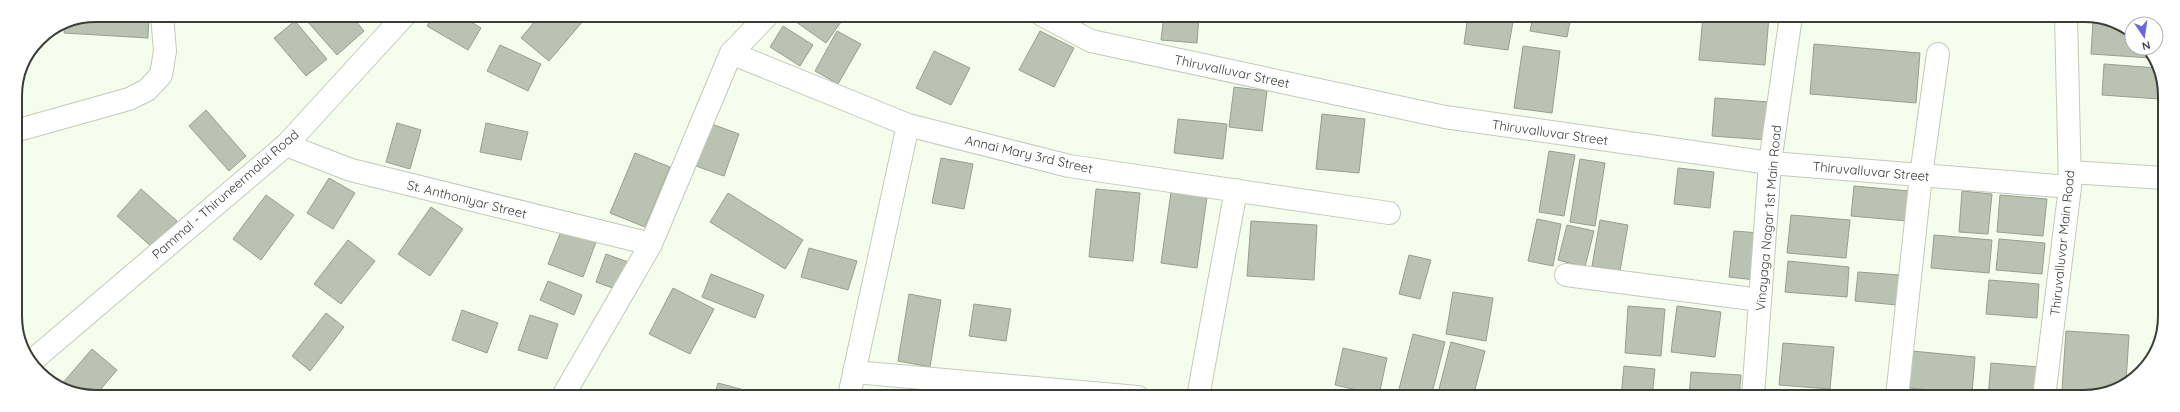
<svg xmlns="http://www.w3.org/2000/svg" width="2180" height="412" viewBox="0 0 2180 412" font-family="Quicksand,sans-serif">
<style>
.building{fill:#bcc2b2;stroke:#999f8f}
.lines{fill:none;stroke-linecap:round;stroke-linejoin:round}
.minor-casing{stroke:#c4caba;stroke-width:24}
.tertiary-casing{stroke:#c4caba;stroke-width:24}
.minor{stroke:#fff;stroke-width:22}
.tertiary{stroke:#fff;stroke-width:22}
.labels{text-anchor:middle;stroke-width:3;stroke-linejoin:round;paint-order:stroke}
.street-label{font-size:13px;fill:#3b3e37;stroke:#fff}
.rim{fill:none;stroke:#3b3e37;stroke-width:2}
</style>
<rect width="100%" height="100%" fill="#f6fdec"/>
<path class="building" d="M96,15H149L148,38L64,33L65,21Z
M313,15H351L364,31L337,55L307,21Z
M434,15H460L481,28L468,50L427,26Z
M540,15H579L584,20L549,61L521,38Z
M684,15H696L689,21Z
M790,15H846L826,43L789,17Z
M1164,15H1199L1197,43L1161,40Z
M1468,15L1514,16L1508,50L1464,44Z
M1533,16H1571L1567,37L1530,31Z
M1703,16H1769L1765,65L1699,60Z
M2093,20L2106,21L2132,33V48H2145L2151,58L2091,54Z
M295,21L327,59L306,76L274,38Z
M783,26L813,45L800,66L770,47Z
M837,31L861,44L838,84L815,71Z
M1040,31L1074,48L1054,87L1019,70Z
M1814,44L1920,53L1916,103L1810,94Z
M500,45L541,64L528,91L487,71Z
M1523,46L1560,51L1552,113L1514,108Z
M934,51L970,68L951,105L916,88Z
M2104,64L2157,68L2161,75L2159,99L2102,95Z
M1234,87L1267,91L1262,131L1229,127Z
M1715,98L1769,102L1766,140L1712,136Z
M206,110L246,156L229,171L189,126Z
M1322,114L1365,119L1359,173L1316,169Z
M1178,119L1227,124L1223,159L1174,153Z
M397,123L421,130L410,169L386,162Z
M486,123L528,132L521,160L480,152Z
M709,123L739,134L724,176L693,165Z
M1549,151L1575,155L1564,216L1539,212Z
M635,153L670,167L645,227L610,213Z
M941,158L973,164L964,209L932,203Z
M1580,159L1605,163L1595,226L1570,222Z
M1678,168L1714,172L1710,208L1674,204Z
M329,178L355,193L333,229L307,213Z
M1854,186L1910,191L1907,221L1851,216Z
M141,189L177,221L153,248L117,216Z
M1096,189L1140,193L1133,261L1089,257Z
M1962,191L1992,194L1988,234L1959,232Z
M1171,192L1207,197L1197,268L1161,263Z
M728,193L803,240L785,269L710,222Z
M266,195L294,215L261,260L233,239Z
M2000,195L2047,199L2043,236L1997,232Z
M431,207L463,229L430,276L398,254Z
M1791,215L1850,220L1846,258L1787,253Z
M1537,219L1561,224L1553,266L1528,261Z
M1600,220L1628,225L1620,271L1592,266Z
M1251,221L1317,225L1314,280L1247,276Z
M1567,225L1594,231L1585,267L1558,260Z
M562,229L596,242L583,277L548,264Z
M1734,231L1760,233L1755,280L1729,277Z
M1934,235L1992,240L1989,273L1931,268Z
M1999,239L2045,243L2042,274L1996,270Z
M348,240L375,261L341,304L314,284Z
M809,248L857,261L848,290L801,277Z
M606,254L628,262L618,290L596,282Z
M1409,255L1431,260L1420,299L1399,294Z
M1788,261L1849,267L1847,297L1785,292Z
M1858,272L1900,275L1897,305L1855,301Z
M711,274L764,295L755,318L702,297Z
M1989,280L2039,284L2037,318L1986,314Z
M548,281L582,295L574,315L540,300Z
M673,288L714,309L690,354L649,334Z
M1453,292L1493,298L1486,341L1446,334Z
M909,294L941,300L930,367L898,361Z
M974,304L1011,309L1006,341L969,336Z
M1628,306L1665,309L1661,356L1625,353Z
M1677,306L1721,312L1715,357L1671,352Z
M462,310L498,323L487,353L452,340Z
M16,312L22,335L18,336L17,332Z
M326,313L344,327L310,371L292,356Z
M530,315L558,324L547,359L518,350Z
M2066,331L2129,335L2126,382L2100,392L2062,390Z
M1413,334L1445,342L1431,397H1397Z
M1451,342L1485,351L1473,397H1437Z
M1783,343L1834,347L1830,389L1779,385Z
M1343,348L1387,358L1379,395L1335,385Z
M92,349L117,370L95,396H85L61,385Z
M1912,351L1975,357L1972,394L1909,388Z
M1991,363L2039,367L2037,397H1988Z
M1624,366L1655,369L1652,397H1621Z
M1691,372L1741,375L1739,397H1689Z
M718,383L744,390L742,396H714Z
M749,393L762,396H748Z"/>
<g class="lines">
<defs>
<path id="minor" d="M1042,15L1091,41L1445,117L1770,163L2070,187
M731,53L908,125L1069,166L1389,213
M15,131L129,99L147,90L161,75L165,51L162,15
M286,145L351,170L651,244
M2070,172L2164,178
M1566,275L1760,300
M854,372L1138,397
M563,396L651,244L731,53L768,15
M849,396L908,125
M1198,397L1236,190
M1753,397L1770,163L1791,16
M1897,397L1921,175L1938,54
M2044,397L2070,187L2066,16"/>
<path id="tertiary" d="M33,360L286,145L405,15"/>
</defs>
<use href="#minor" class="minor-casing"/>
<use href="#tertiary" class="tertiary-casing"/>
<use href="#minor" class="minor"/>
<use href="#tertiary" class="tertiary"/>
</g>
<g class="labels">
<g class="street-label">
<text transform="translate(1232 71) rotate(12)" y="5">Thiruvalluvar Street</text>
<text transform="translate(1550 132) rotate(8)" y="5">Thiruvalluvar Street</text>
<text transform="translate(1029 154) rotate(13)" y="5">Annai Mary 3rd Street</text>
<text transform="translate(1871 171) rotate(5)" y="5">Thiruvalluvar Street</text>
<text transform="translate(225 194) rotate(-41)" y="5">Pammal - Thiruneermalai Road</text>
<text transform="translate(467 199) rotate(14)" y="5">St. Anthoniyar Street</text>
<text transform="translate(1768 218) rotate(-85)" y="5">Vinayaga Nagar 1st Main Road</text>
<text transform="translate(2062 243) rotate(-84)" y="5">Thiruvalluvar Main Road</text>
</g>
</g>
<path d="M0 0H2180V412H0ZM96 22H2084A74 74 0 0 1 2158 96V316A74 74 0 0 1 2084 390H96A74 74 0 0 1 22 316V96A74 74 0 0 1 96 22Z" fill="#fff" fill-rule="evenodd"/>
<path class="rim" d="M96 22H2084A74 74 0 0 1 2158 96V316A74 74 0 0 1 2084 390H96A74 74 0 0 1 22 316V96A74 74 0 0 1 96 22Z"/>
<g transform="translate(2144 36) rotate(167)"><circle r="19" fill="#ffffff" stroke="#b1b2af"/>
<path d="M0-3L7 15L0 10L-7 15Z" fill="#6f65e0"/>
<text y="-6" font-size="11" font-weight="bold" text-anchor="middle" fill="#3b3e37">N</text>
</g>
</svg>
